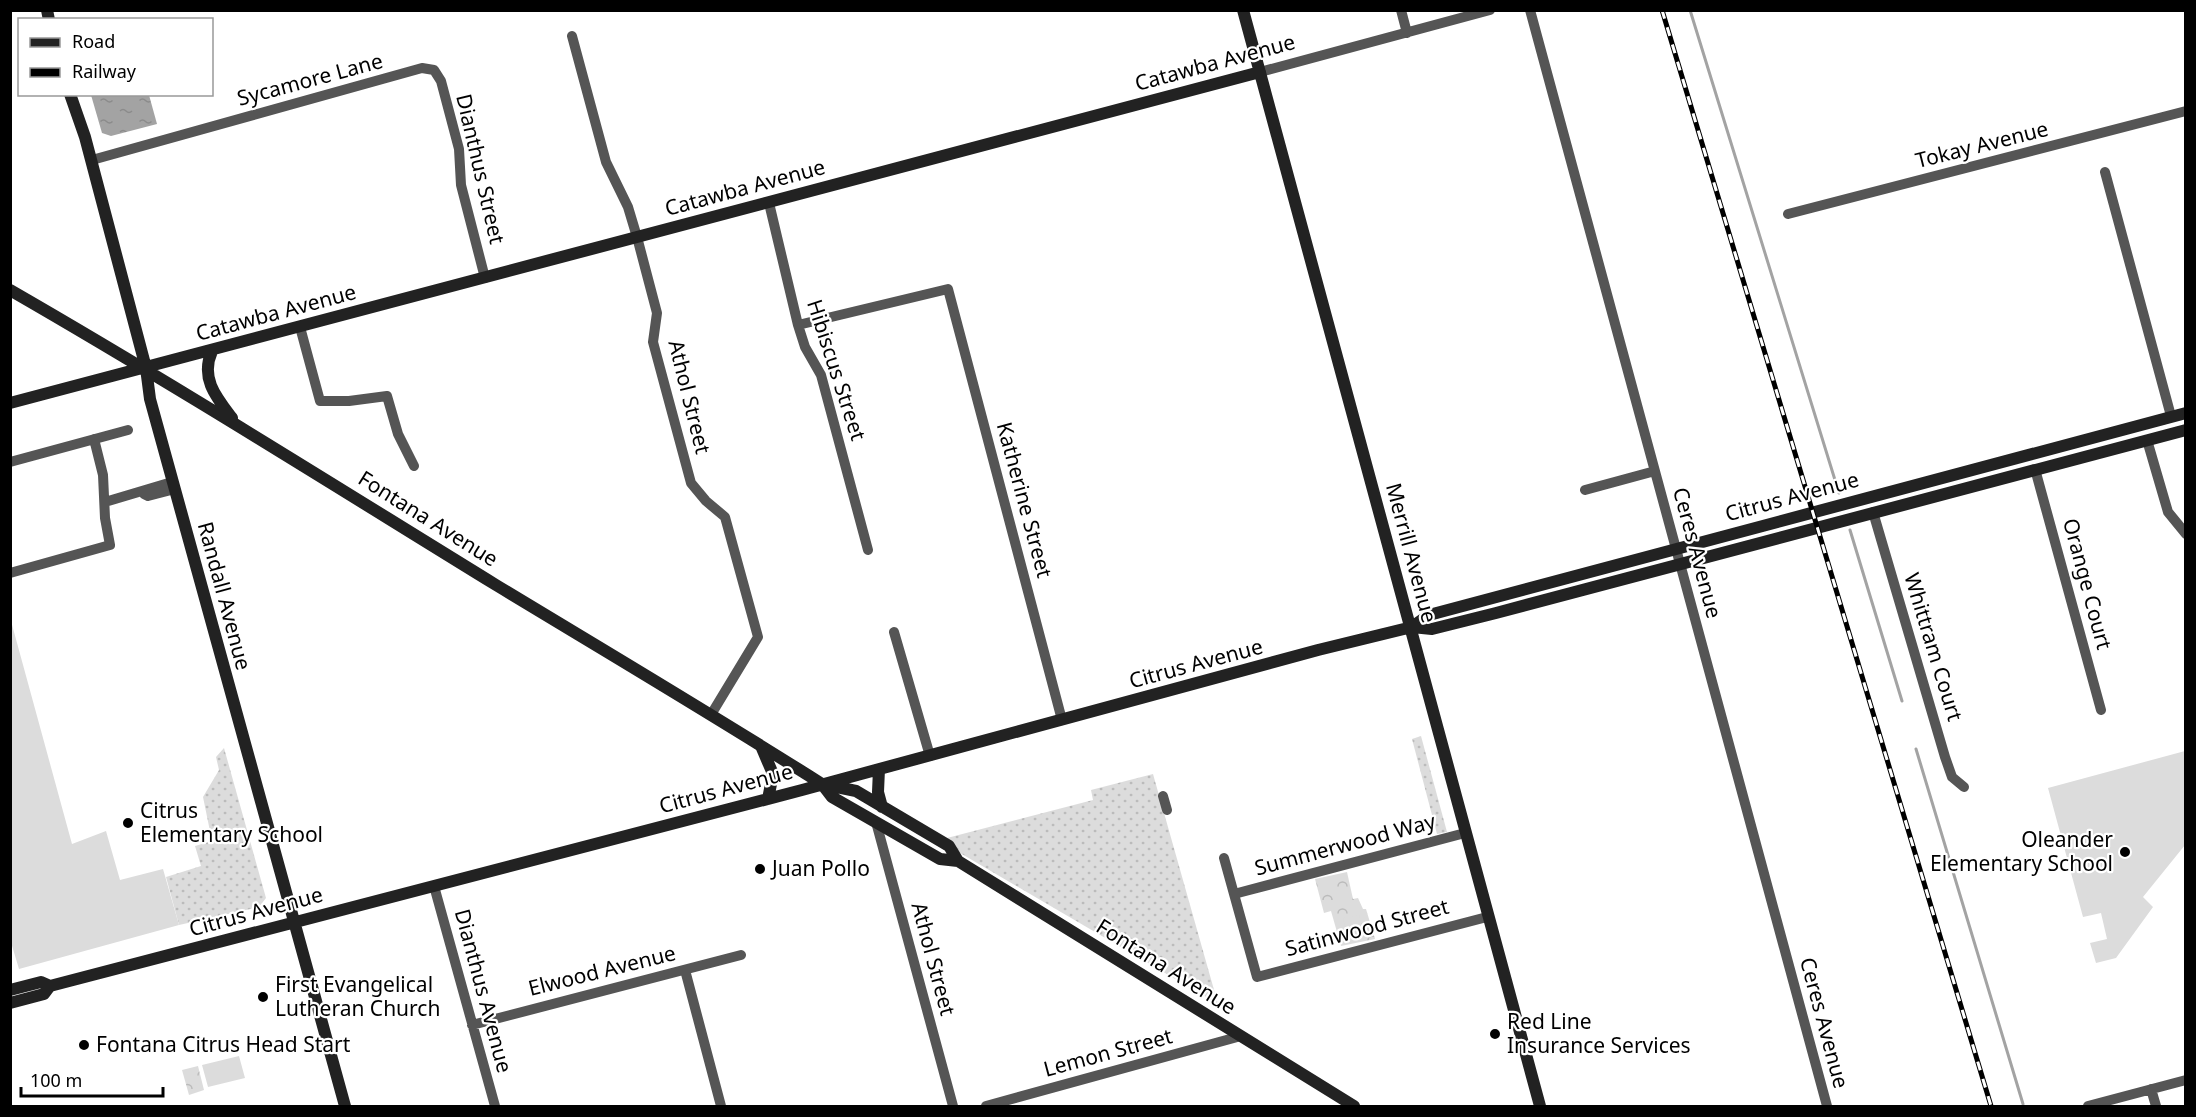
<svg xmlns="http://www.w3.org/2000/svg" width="2196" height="1117" viewBox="0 0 2196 1117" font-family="'Noto Sans',sans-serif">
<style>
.grass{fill:url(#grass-dots)}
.park{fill:url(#park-crowns)}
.pitch{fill:#dcdcdc}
.water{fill:url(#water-ripples)}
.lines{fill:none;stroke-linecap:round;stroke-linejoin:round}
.stream{stroke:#a3a3a3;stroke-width:3}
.street{stroke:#555;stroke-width:10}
.secondary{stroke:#222;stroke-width:12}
.rail-casing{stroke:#000;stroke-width:5}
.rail{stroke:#fff;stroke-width:3;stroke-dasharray:9;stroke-linecap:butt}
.poi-dot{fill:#000;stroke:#fff;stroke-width:2}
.labels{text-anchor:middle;stroke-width:4.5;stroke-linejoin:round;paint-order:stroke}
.street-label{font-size:21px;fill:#000;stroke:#fff}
.poi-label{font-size:21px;fill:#000;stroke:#fff;text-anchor:start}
</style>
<defs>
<pattern id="grass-dots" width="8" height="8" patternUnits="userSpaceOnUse" patternTransform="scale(1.5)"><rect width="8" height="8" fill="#dcdcdc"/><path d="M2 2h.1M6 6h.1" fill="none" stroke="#bbb" stroke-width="1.8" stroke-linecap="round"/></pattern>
<pattern id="park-crowns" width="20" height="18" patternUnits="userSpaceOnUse" patternTransform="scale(1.5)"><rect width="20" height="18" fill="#dcdcdc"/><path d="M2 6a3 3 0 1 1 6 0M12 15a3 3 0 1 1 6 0" fill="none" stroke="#bbb"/></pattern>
<pattern id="water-ripples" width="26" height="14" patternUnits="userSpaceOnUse" patternTransform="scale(1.5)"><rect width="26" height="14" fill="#a3a3a3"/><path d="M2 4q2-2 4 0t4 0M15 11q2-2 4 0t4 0" fill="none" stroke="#8b8b8b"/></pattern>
</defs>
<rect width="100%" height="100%" fill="#fff"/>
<path class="grass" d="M1421,736L1447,832L1437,834L1412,739Z
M224,748L266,898L259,907L179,925L166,877L201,866L195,846L212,841L203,797L219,770L216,757Z
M1153,774L1218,1004L955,850L947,838L1093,800L1091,790Z"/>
<path class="park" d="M1347,872L1353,899L1358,898L1363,909H1366L1375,939L1341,946L1331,911L1324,913L1315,879Z
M198,1066L204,1090L189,1095L182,1070Z"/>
<path class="pitch" d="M11,621L72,844L106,831L120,880L163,869L179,925L19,969L10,939Z
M2185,751V845L2143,897L2153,907L2116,958L2096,963L2090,943L2107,939L2101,913L2083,917L2048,788Z
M1359,915L1364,933L1347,936L1343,918Z
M239,1056L245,1078L208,1087L202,1065Z"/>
<path class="water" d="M91,95H149L157,124L111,136L102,133Z"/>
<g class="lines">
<path class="stream" d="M1690,10L1839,493
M1850,530L1902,701
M1916,749L2023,1104"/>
<path class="street" d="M1401,10L1407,33
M1530,10L1827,1106
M572,36L606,162L628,207L637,237L657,313L653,342L691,483L706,501L725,517L758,637L712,713
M1260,72L1490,10
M92,160L422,68L434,70L441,81L459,149L461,185L485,278
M2105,172L2171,416
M769,203L798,325L805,347L821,375L868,550
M1788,214L2186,111
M798,325L948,289L1062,720
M300,327L320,401H349L387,396L398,434L414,466
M2147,440L2168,512L2186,534
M10,462L128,430
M2035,469L2101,710
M1585,490L1655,471
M144,494L148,496L175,489
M105,502L172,482
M1873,512L1945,757L1952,777L1964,787
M10,573L110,545L105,518L103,475L94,439
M894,632L930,756
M1163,796L1167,810
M876,822L953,1106
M1224,858L1257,977L1487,917
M434,886L495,1106
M1234,894L1465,833
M685,970L721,1106
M472,1025L741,955
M2151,1089L2156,1106
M986,1106L1241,1036
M2088,1106L2186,1080"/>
<path class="secondary" d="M47,10L49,20
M1243,10L1540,1106
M70,94L85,137L146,368L150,399L345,1106
M10,290C175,385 335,486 496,585C605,651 715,716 822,784L832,797L940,859L958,861L1354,1106
M212,351C200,378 216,397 232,418
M10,403L1260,72
M1412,627L1429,615L2186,413
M761,746L773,774L768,799
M879,769L878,792L882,807
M827,785L856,791L949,846L958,861
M10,990L41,982L50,986L802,790L1318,650L1412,627L1432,629L1496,613L2186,430
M10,1003L44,994L50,986"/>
<defs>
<path id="rail" d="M1662,10L1991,1106"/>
</defs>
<use href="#rail" class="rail-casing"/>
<use href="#rail" class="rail"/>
</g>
<g class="poi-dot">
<circle cx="128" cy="823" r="6"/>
<circle cx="2125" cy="852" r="6"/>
<circle cx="760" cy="869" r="6"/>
<circle cx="263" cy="997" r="6"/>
<circle cx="1495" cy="1034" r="6"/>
<circle cx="84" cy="1045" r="6"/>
</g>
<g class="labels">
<g class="street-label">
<text transform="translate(1215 63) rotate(-15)" y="7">Catawba Avenue</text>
<text transform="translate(310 80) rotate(-15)" y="7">Sycamore Lane</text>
<text transform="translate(1982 145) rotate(-14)" y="7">Tokay Avenue</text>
<text transform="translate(480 169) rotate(77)" y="7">Dianthus Street</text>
<text transform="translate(745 188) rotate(-15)" y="7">Catawba Avenue</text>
<text transform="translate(276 313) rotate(-15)" y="7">Catawba Avenue</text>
<text transform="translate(836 370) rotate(72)" y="7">Hibiscus Street</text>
<text transform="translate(689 397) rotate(76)" y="7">Athol Street</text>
<text transform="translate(1792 497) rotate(-15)" y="7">Citrus Avenue</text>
<text transform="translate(1024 500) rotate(75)" y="7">Katherine Street</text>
<text transform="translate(428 519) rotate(32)" y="7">Fontana Avenue</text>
<text transform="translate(1411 553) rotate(75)" y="7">Merrill Avenue</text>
<text transform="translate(1697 553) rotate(75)" y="7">Ceres Avenue</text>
<text transform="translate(2087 584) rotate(75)" y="7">Orange Court</text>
<text transform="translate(224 596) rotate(75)" y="7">Randall Avenue</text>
<text transform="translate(1933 647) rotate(73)" y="7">Whittram Court</text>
<text transform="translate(1196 664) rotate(-15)" y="7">Citrus Avenue</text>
<text transform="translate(726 789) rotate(-15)" y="7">Citrus Avenue</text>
<text transform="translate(1345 845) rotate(-15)" y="7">Summerwood Way</text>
<text transform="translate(256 912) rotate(-15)" y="7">Citrus Avenue</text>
<text transform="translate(1367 928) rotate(-15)" y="7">Satinwood Street</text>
<text transform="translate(933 959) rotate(75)" y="7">Athol Street</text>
<text transform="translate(1166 967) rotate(32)" y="7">Fontana Avenue</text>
<text transform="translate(602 971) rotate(-14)" y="7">Elwood Avenue</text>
<text transform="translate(483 991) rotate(75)" y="7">Dianthus Avenue</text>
<text transform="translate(1824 1023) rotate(75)" y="7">Ceres Avenue</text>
<text transform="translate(1108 1053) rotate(-15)" y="7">Lemon Street</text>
</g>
<g class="poi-label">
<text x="140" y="818">Citrus<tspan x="140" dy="24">Elementary School</tspan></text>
<text x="2113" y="847" text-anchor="end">Oleander<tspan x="2113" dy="24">Elementary School</tspan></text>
<text x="772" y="876">Juan Pollo</text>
<text x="275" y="992">First Evangelical<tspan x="275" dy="24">Lutheran Church</tspan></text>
<text x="1507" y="1029">Red Line<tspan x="1507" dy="24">Insurance Services</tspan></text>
<text x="96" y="1052">Fontana Citrus Head Start</text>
</g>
</g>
<rect width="2196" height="1117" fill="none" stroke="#000000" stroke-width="24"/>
<rect x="18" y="18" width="195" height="78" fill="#ffffff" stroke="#999999" stroke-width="1.5"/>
<rect x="30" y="38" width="30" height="9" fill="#222222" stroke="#999999" stroke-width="1.5"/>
<text x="72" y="48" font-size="18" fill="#000000">Road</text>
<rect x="30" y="68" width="30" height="9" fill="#000000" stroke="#999999" stroke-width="1.5"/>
<text x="72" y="78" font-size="18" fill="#000000">Railway</text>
<path d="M21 1087v9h142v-9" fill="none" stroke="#000000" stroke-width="3"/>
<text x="30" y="1087" font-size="18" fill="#000000" stroke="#ffffff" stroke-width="4.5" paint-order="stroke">100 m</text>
</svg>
